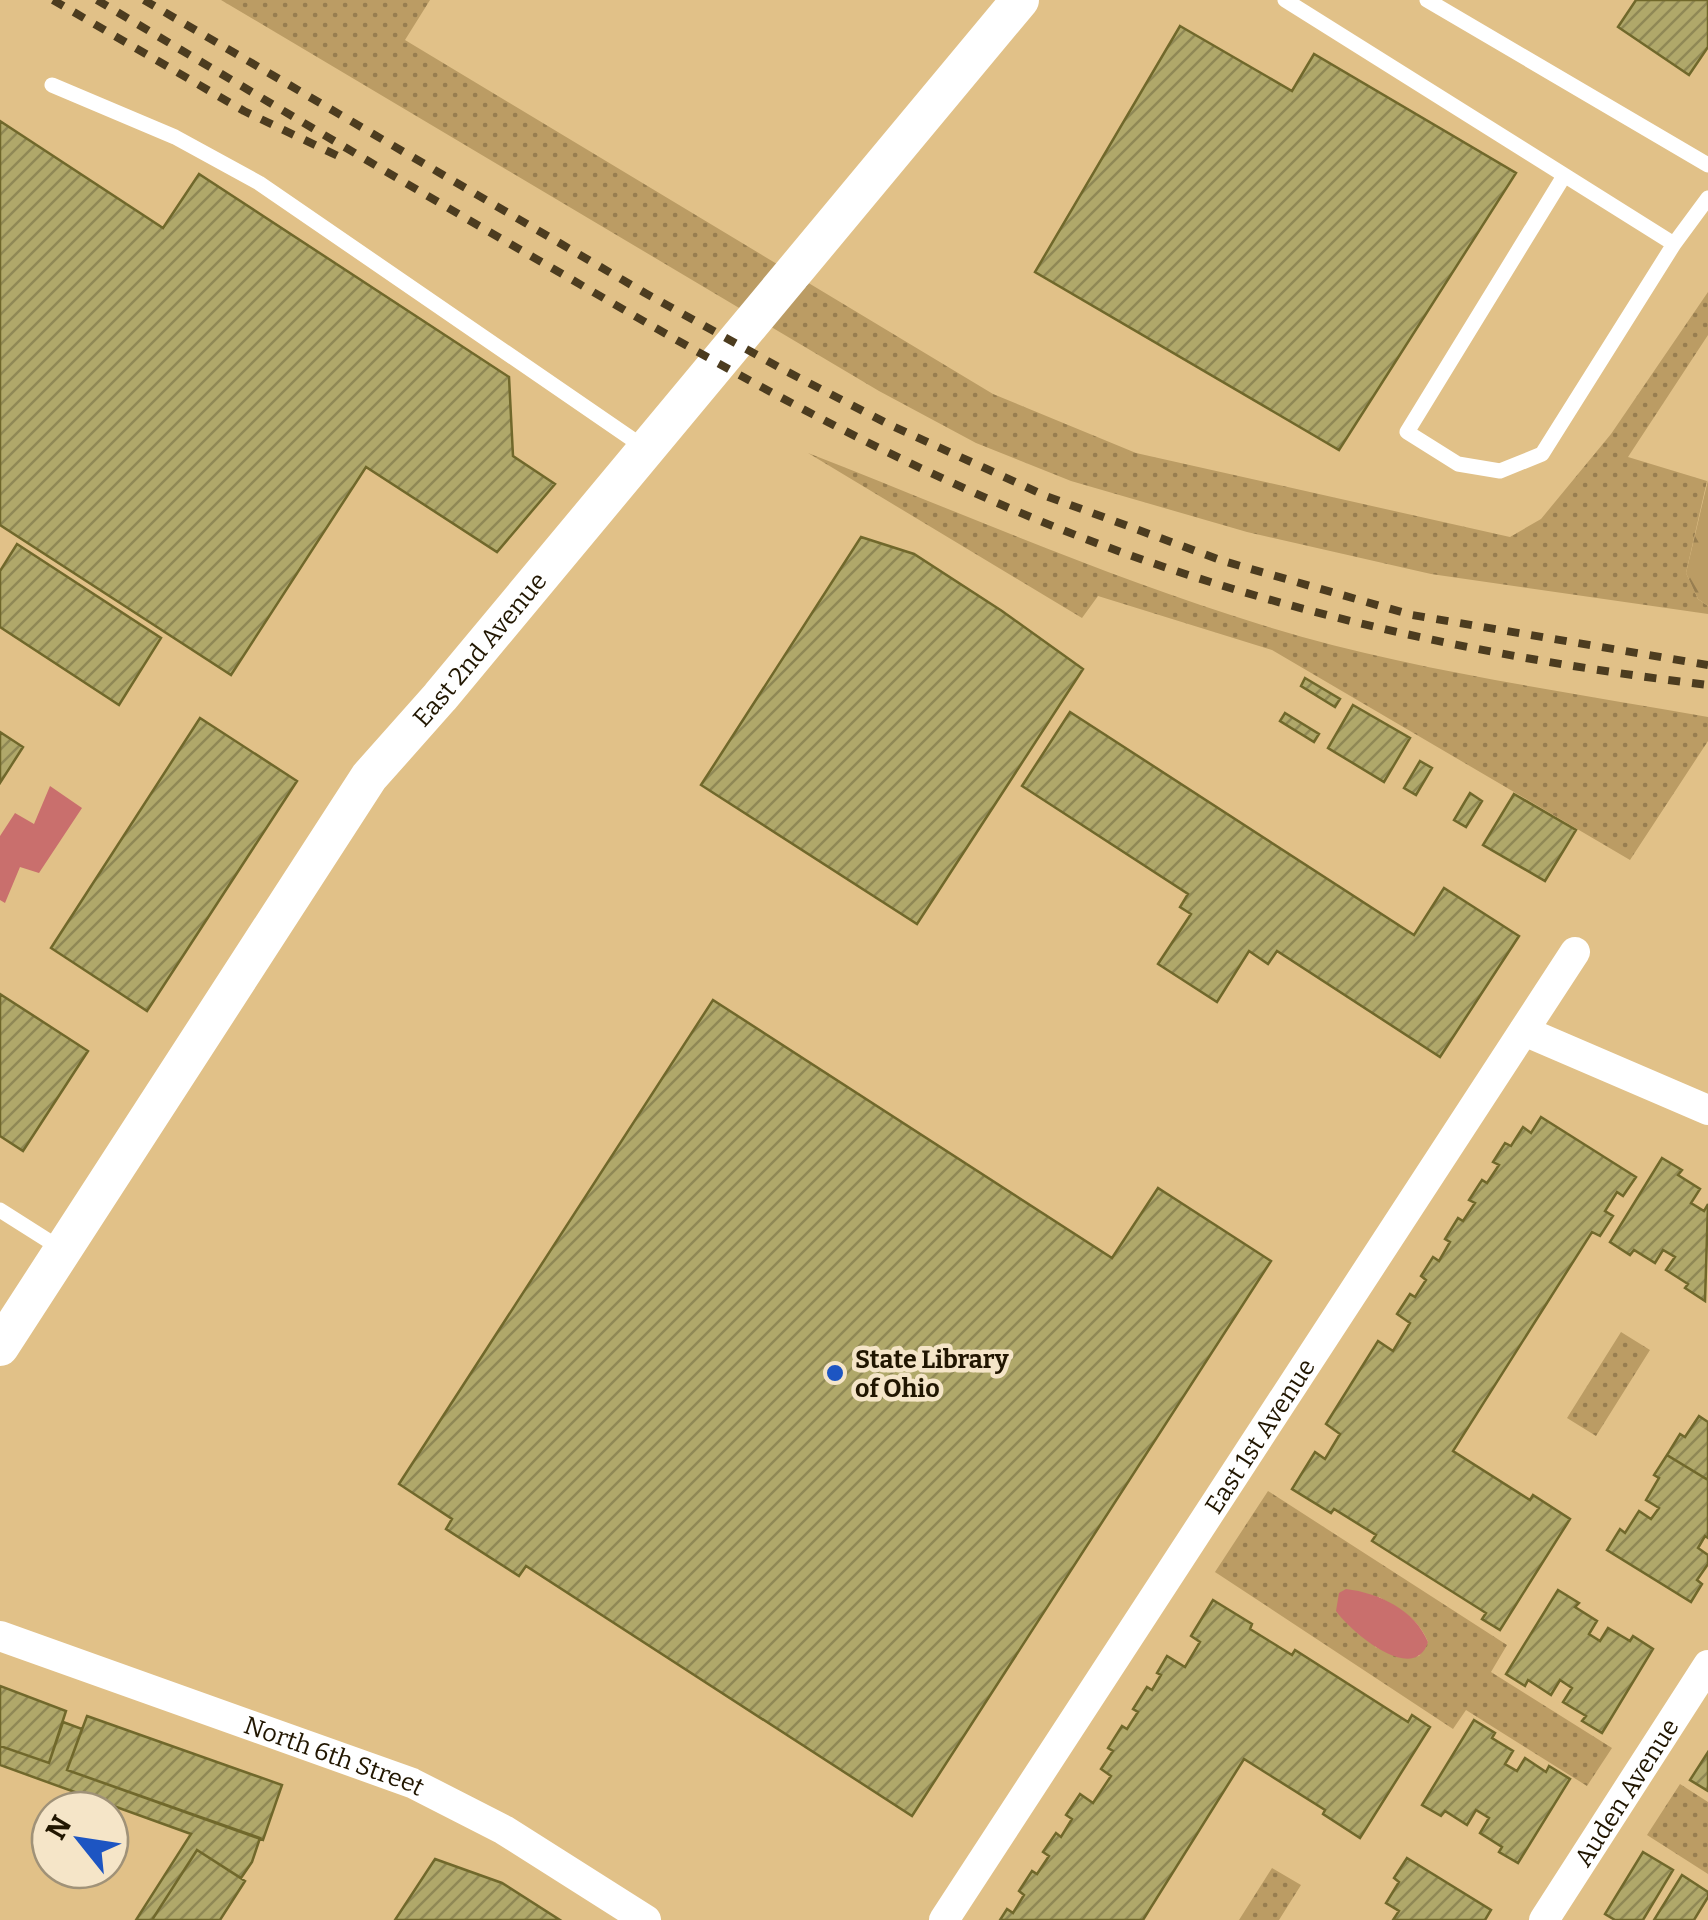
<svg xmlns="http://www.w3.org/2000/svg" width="1708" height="1920" viewBox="0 0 1708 1920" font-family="Bitter,serif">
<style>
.grass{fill:url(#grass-dots);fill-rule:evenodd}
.forest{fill:url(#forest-firs)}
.water{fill:#c96f6d}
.building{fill:url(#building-hatch);stroke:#70682b;stroke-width:2.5}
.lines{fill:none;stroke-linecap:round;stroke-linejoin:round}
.service{stroke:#fff;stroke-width:15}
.minor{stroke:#fff;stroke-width:30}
.tertiary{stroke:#fff;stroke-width:38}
.rail{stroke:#4c3c1f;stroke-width:8;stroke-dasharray:12 12;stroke-linecap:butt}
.poi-dot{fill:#1d55c2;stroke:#f5e5c8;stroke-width:4}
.labels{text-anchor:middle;stroke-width:9;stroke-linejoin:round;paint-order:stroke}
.street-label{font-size:25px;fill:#211601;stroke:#f5e5c8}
.poi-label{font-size:25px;font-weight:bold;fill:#211601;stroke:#f5e5c8;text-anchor:start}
</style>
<defs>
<pattern id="grass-dots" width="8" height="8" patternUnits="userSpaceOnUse" patternTransform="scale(2.5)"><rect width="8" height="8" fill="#bb9c64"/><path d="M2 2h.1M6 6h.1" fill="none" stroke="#987e50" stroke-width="1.8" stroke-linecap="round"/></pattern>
<pattern id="forest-firs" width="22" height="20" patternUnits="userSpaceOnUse" patternTransform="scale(2.5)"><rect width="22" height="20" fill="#bb9c64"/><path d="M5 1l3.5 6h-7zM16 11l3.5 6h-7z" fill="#987e50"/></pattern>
<pattern id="building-hatch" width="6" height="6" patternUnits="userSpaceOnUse" patternTransform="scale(2.5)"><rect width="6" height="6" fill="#b0a86a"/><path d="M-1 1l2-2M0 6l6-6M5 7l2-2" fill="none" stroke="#8f8855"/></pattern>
</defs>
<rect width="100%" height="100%" fill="#e1c188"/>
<path class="grass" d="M221,0H430L405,40L993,394L1136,453L1510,537L1541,519L1611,434L1708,292V335L1628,457L1707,481L1686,573L1698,599L1708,606V614L1431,574L1247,532L1071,481L976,443L879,391Z
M808,453C959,512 1107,577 1262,625C1407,670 1559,690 1708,717V741L1630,860L1272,650L1098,596L1082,618Z
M1621,1332L1650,1350L1596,1436L1567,1418Z
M1268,1491L1507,1645L1491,1672L1612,1748L1587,1786L1466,1710L1453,1729L1215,1572ZM1379,1597C1400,1609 1419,1619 1428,1642L1419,1656L1406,1658L1375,1647Z
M1680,1784L1708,1802V1874L1647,1835Z
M1272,1868L1301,1885L1279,1920H1239Z"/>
<path class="forest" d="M1708,480V606L1698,599L1686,573Z"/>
<path class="water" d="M50,786L82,808L39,873L20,867L5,903L0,900V836L15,813L34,824Z
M1346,1589C1379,1593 1415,1610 1428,1642C1414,1686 1350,1631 1336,1611L1339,1593Z"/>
<path class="building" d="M1636,0H1708V47L1689,75L1618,27Z
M1180,26L1292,91L1314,54L1516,173L1339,450L1035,272Z
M0,121L163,228L199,174L509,377L513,456L555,484L497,552L366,467L231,675L0,525Z
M861,537L914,554L1002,611L1083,669L917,924L701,785Z
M17,544L161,638L119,705L0,627V571Z
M1305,678L1340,699L1335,707L1301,686Z
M1353,705L1410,738L1384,782L1328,748Z
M1070,712L1414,935L1444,888L1519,936L1440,1057L1277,951L1268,964L1249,951L1217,1002L1158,964L1191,914L1180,907L1188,894L1022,786Z
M1285,713L1319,734L1314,742L1280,721Z
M200,718L297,781L147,1011L51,948Z
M0,732L23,747L0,783Z
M1420,761L1432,768L1416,795L1404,788Z
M1470,793L1482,801L1466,827L1454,820Z
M1514,794L1576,830L1545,881L1483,845Z
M0,994L88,1051L23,1151L0,1136Z
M713,1000L1112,1258L1158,1188L1271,1261L912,1816L526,1566L519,1576L446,1529L452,1519L399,1484Z
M1541,1117L1636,1177L1623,1196L1617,1192L1605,1211L1613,1216L1600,1236L1592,1232L1453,1451L1530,1500L1533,1495L1570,1519L1500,1630L1482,1619L1486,1613L1372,1541L1376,1535L1334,1509L1331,1513L1292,1489L1315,1452L1325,1459L1340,1434L1326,1424L1378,1341L1393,1351L1410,1323L1397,1314L1410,1294L1415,1297L1426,1280L1421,1276L1433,1257L1439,1261L1450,1242L1445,1239L1458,1218L1463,1221L1475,1203L1469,1200L1482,1180L1487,1183L1499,1165L1493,1162L1505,1143L1511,1146L1523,1127L1531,1133Z
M1662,1158L1682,1170L1678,1175L1700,1189L1691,1203L1704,1211L1708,1204L1705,1301L1685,1288L1688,1284L1666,1270L1675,1257L1663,1250L1655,1263L1634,1250L1630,1255L1610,1242Z
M1699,1416L1708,1422V1480L1667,1455L1680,1434L1685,1437Z
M1667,1455L1708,1480V1538L1705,1536L1698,1548L1708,1555V1564L1697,1580L1702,1584L1691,1602L1607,1550L1620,1529L1625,1533L1639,1511L1651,1519L1659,1508L1646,1500L1659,1478L1654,1475Z
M1558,1590L1579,1603L1575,1607L1597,1621L1589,1634L1600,1641L1608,1628L1630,1641L1633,1636L1653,1649L1602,1733L1582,1721L1586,1716L1563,1702L1572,1688L1560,1680L1551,1695L1528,1680L1525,1686L1506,1674Z
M1213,1600L1252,1624L1250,1629L1292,1655L1295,1650L1408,1722L1412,1715L1430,1727L1360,1838L1323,1814L1325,1810L1244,1759L1143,1920H1000L1007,1909L1013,1913L1024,1895L1019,1891L1032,1871L1037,1874L1049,1856L1043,1852L1056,1833L1061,1837L1072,1819L1066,1815L1080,1794L1093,1803L1111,1776L1101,1769L1113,1751L1108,1748L1122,1726L1127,1729L1138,1712L1133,1709L1147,1687L1152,1690L1161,1675L1157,1673L1167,1656L1185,1667L1200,1642L1191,1636Z
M0,1686L66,1711L49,1763L0,1746Z
M87,1716L282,1785L263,1840L67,1770Z
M1474,1720L1495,1733L1492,1738L1513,1751L1505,1764L1517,1771L1525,1758L1546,1772L1549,1766L1570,1779L1518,1863L1499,1852L1502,1847L1480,1833L1489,1818L1476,1810L1467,1825L1445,1811L1441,1816L1422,1805Z
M63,1722L82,1729L67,1770L260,1838L252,1862L241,1878L197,1850L152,1920H136L191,1834L0,1765V1746L49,1763Z
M1708,1752V1791L1690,1780Z
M197,1850L245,1881L220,1920H152Z
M1643,1852L1673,1870L1643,1920H1615L1605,1914Z
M1407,1858L1491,1910L1485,1920H1393L1399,1911L1386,1903L1399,1882L1394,1878Z
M435,1859L502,1883L560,1920H395Z
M1682,1875L1708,1892V1897L1694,1920H1654Z"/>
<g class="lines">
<path class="service" d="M1285,0L1674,244
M1427,0L1708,165
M52,85L175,137L259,183L645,448
M1564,176L1407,432L1458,464L1500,471L1542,454L1674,244L1708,198
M0,1210L63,1250"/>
<g class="minor">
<path d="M1524,1031L1708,1110"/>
<path id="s1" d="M0,1636L412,1783L504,1830L646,1920"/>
<path id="s2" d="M944,1920L1575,952"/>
<path id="s3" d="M1544,1920L1708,1665"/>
</g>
<path class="tertiary" id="s4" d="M0,1347L369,777L440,697L1020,0"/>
<path class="rail" d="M53,0L244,111L338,156
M97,0C252,92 407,185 564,275C730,372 899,467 1078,536C1281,614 1493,659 1708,685
M144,0L645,293L784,370L890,425L1046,496L1223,561L1412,615L1708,665"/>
</g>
<circle class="poi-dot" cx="835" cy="1373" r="10"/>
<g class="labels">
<g class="street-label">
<text dy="9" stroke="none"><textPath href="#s4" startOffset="848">East 2nd Avenue</textPath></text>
<text dy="9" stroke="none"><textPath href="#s2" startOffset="578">East 1st Avenue</textPath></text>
<text dy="9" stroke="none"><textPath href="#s1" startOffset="355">North 6th Street</textPath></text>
<text dy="9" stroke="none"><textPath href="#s3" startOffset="152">Auden Avenue</textPath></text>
</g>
<g class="poi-label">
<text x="855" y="1368">State Library<tspan x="855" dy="29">of Ohio</tspan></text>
</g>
</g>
<g transform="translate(80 1840) rotate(300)"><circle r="48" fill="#f5e5c8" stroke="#a09278" stroke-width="2.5"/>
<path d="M0-8L18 38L0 25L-18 38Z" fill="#1d55c2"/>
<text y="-15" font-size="28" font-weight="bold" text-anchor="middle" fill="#211601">N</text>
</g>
</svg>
